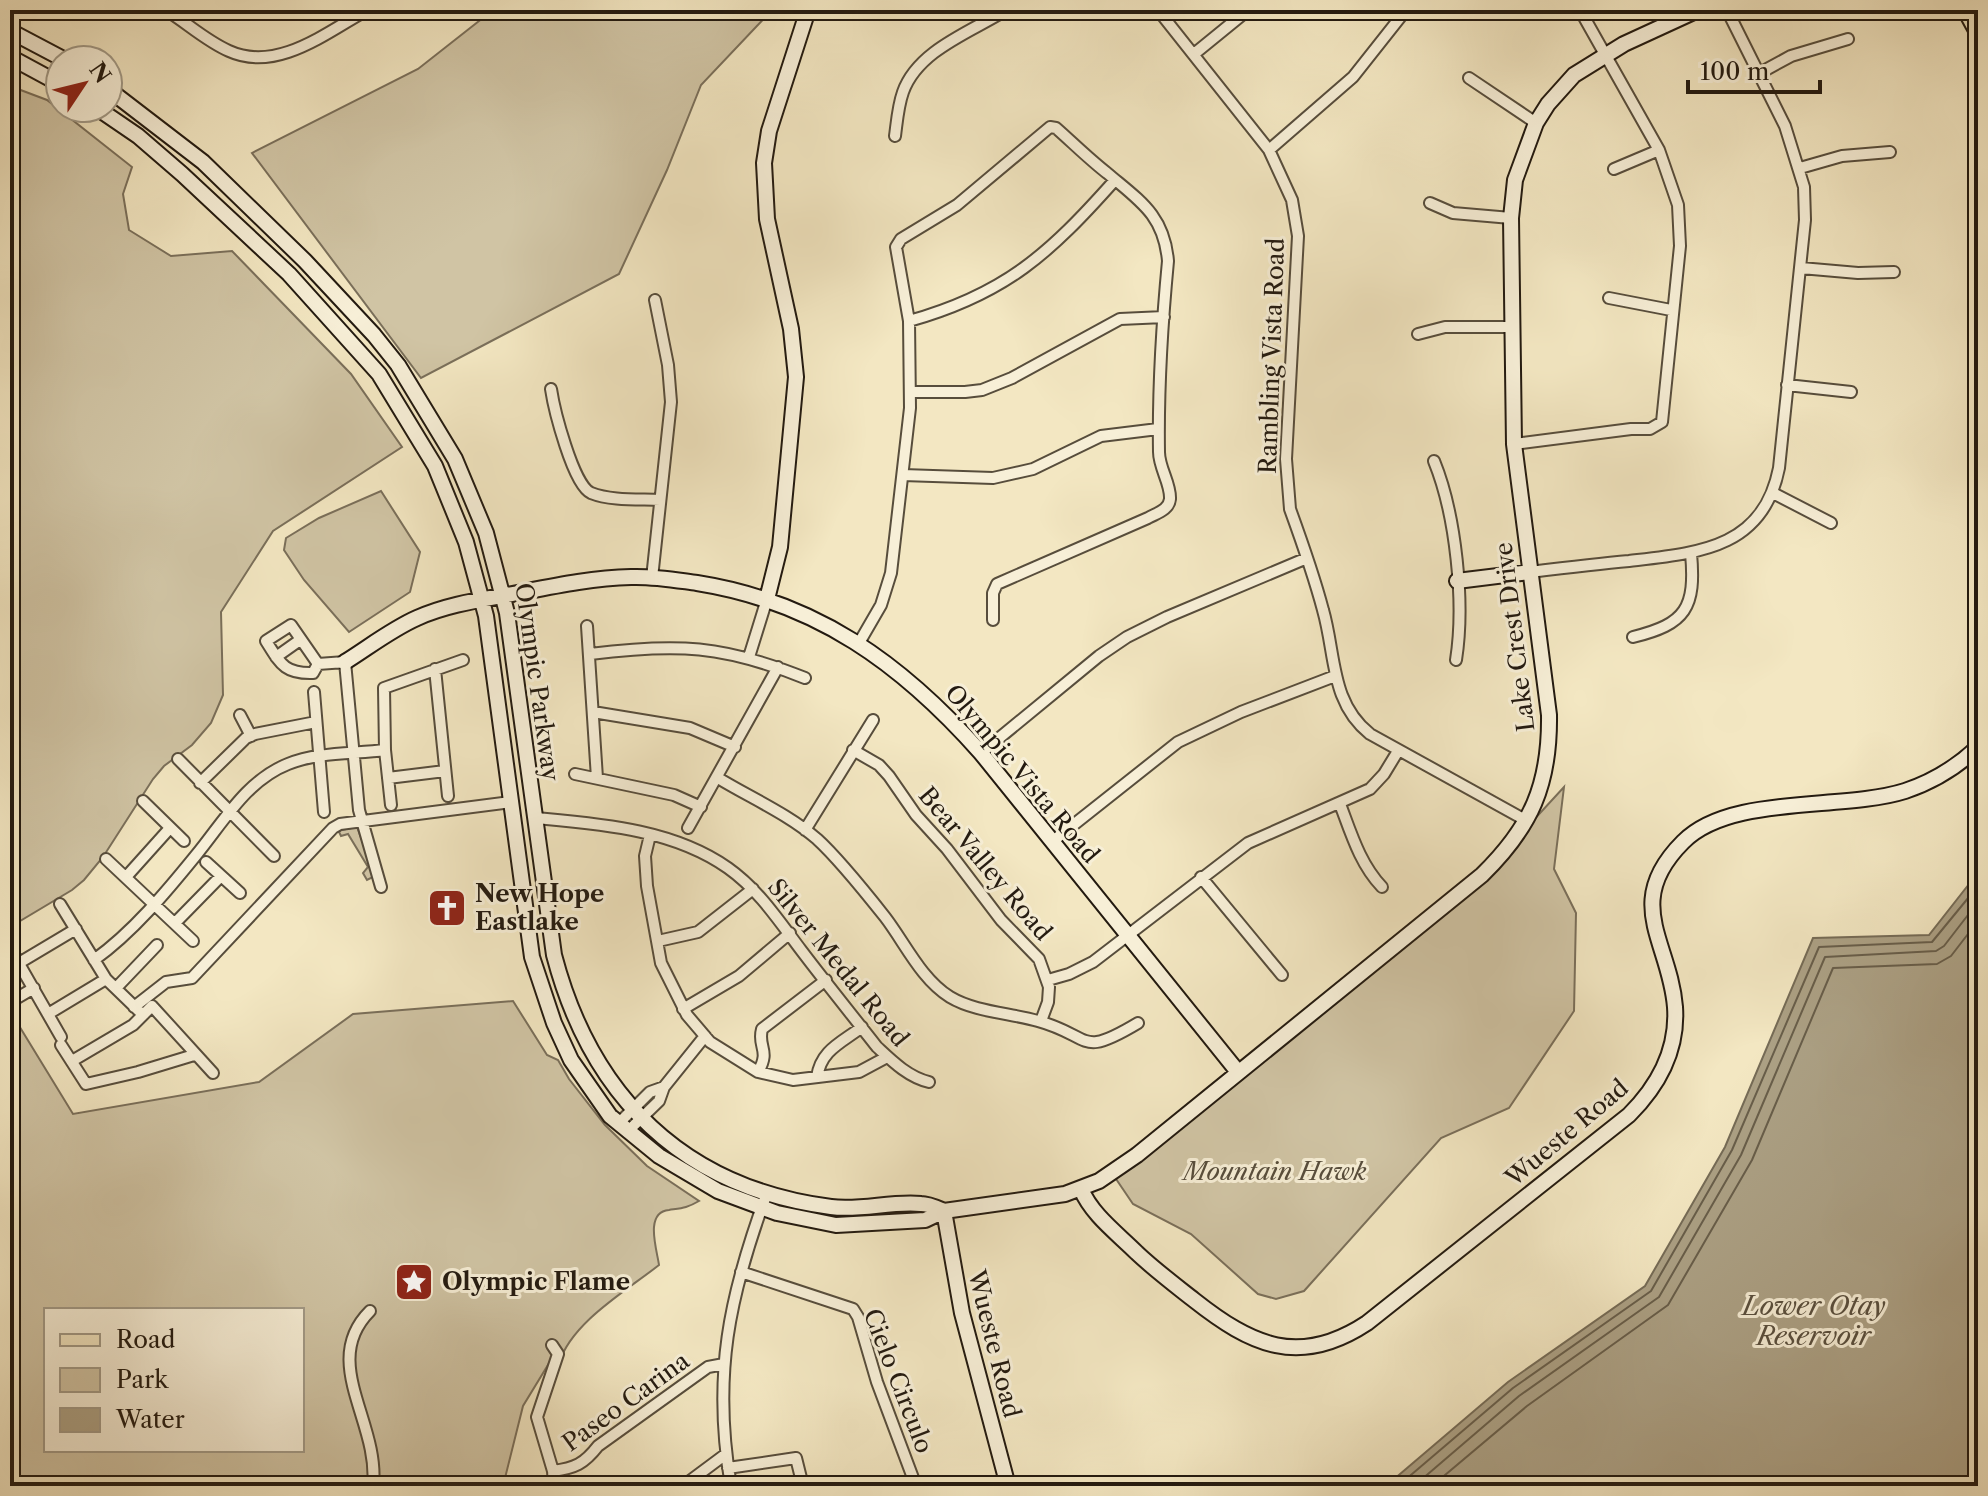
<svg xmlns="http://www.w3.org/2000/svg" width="1988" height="1496" viewBox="0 0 1988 1496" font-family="'Libre Caslon Text',serif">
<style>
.green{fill:#d0c4a4;stroke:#7a6f5a;stroke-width:2;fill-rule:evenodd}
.water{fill:#aca185;stroke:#756b56;stroke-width:2}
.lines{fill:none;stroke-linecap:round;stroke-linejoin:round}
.shore{stroke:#685e4a;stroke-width:2}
.street-casing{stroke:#574d3c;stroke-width:14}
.secondary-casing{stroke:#231a10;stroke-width:18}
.primary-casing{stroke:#231a10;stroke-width:20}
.street{stroke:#f7efd7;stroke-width:10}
.secondary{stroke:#f7efd7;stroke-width:14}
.primary{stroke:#f3e7c2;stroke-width:16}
.labels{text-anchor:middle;stroke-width:6;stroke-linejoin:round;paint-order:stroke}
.street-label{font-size:24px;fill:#231a10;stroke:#f7efd7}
.poi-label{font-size:24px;font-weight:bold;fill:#231a10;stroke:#f7efd7;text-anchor:start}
.park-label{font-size:24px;font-style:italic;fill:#574d3c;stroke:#f7efd7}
.water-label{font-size:26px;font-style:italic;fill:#5a503f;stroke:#f7efd7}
</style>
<rect width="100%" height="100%" fill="#f3e7c2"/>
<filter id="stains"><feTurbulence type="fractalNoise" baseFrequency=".0025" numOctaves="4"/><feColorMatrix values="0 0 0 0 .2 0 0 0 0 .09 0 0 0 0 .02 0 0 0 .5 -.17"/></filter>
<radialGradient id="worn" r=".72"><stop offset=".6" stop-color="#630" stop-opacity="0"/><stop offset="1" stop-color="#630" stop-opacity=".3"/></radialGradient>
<path class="green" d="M493,10H772L701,85L667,170L619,274L421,378L252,153L418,69Z
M10,86L47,100L132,167L123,194L129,230L171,256L232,251L351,374L402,447L273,531L221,612L223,695L211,723L192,745L164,766L153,779L103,857L84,880L72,890L10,927Z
M381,491L420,552L410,592L349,632L304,580L284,550L286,538L319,518Z
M1564,787L1554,869L1576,913L1574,1011L1509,1108L1441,1138L1304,1291L1276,1299L1258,1294L1191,1234L1133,1204L1112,1173L1497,860Z
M357,827L375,876L367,880L363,873L368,867L348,834L341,836L339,832L341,830Z
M513,1001L547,1055L558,1060L569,1079L605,1125L647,1166L699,1201C687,1208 682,1208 669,1210C644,1212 657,1250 659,1265C626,1291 572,1322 559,1363L551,1360L523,1406L503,1486H10V1011L73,1114L259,1082L353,1014ZM46,1310H302V1450H46Z"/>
<path class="water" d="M1978,877V1486H1386L1508,1382L1645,1286L1725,1147L1813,938L1929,935L1973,879Z"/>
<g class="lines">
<path class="shore" d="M1398,1486L1513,1388L1651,1291L1732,1150L1819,947L1932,942L1978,886
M1414,1486L1519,1396L1659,1297L1741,1155L1825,957L1936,951L1944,946L1978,902
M1432,1486L1527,1406L1668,1305L1752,1160L1833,968L1937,964L1951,956L1978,921"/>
<defs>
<path id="street" d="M166,10C187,23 206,41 229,51C277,73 327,32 367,10
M1158,10L1269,150L1292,200L1298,236L1286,459L1290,509C1302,542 1314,576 1323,610C1336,655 1330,702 1370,734L1527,821
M1194,54L1248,10
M1758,74L1791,56L1848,39
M1469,78L1536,123
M895,136C897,121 898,106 903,92C918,50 971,32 1006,10
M1269,150L1353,77L1406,10
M1800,168L1842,156L1890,152
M1614,169L1659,150
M1430,203L1453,213L1511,218
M1801,268L1858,273L1894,272
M1609,298L1671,310
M909,321C1006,294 1050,253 1115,180
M1418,334L1445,327H1512
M1787,385L1851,392
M551,389C554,409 573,485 591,493C611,501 639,499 660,500
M911,392H965L982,390L1012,378L1120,319L1164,317
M1514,444L1631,429H1650L1662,422L1680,246L1678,205L1659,150L1580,10
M1434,461C1456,515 1465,603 1456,660
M903,475L993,478L1033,469L1101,436L1158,429
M1773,493L1831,523
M1530,572C1563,568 1596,564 1629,561C1698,553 1763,549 1779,468L1805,220L1804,187L1785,126L1727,10
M652,578L671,402L668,365L655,300
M587,626L597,778
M1633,637C1686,624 1696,608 1691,553
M859,643L881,605L891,573L910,408L909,321L896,247L901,239L957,205L1050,127L1056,128C1073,143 1089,159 1107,173C1140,201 1164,215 1168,261C1162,324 1158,389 1159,452C1159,468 1171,484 1170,499C1169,510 1157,513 1148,518L997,584L993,593V620
M590,654C677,643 723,645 805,678
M276,657L300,640
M749,657L767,599
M318,664L313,673C284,674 280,663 266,641L291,625L318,664L345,662L359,810L381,887
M435,669L448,796
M314,692L324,812
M593,712L690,728L735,747
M240,715L251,736
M853,750L879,765L889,776L916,815L947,849L1001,920L1039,959L1049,987L1048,1002L1041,1021
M981,753L1099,656L1127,637L1167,617L1307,558
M178,759L274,856
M575,774L674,795L701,807
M388,778L445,771
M718,778C751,798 788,814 817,839C839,859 866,893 885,917C905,943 921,979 950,997C975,1012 1010,1013 1038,1021C1093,1036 1078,1059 1138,1023
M200,783L246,738L255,734L316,722
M143,801L184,841
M1340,804C1351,833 1360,864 1382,887
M391,805L385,750L384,688L463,660
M535,818C600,824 673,829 728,868C759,890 779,921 801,950C826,983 852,1015 877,1047C892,1061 908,1077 929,1082
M688,828L778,667
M805,830L873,720
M650,835L645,856L647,886L661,963L687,1015L710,1042L758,1072L793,1080L859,1072L887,1057
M1053,841L1178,742L1241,712L1335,676
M106,859L193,941
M206,862L240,893
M126,877L170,828
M1201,877L1282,975
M60,904L106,979L139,1011
M175,923L221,876
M658,941L698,932L753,889
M10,948L61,1037
M94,960C133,932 167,891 197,854C224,821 247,780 288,764C317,752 354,754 385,750
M19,963L76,929
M1048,980L1069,974L1093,962L1248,843L1370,789L1384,774L1398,751
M116,988L157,945
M17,998L34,988
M134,1007L166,982L192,978L333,828L340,824L511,802
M683,1009L739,976L790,933
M48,1014L106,979
M61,1045L86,1084L138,1072L194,1055
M72,1061L133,1025L152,1006L213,1073
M758,1072C771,1050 757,1047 762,1029L826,980
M817,1077C821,1050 841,1043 862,1027
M618,1124L650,1092L664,1087
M627,1132L659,1101L664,1087L705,1036
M741,1272L853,1309L858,1317L877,1382L916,1486
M370,1311C319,1362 380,1422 373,1486
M552,1345L558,1354L537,1417L553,1471L554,1486
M728,1468L796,1458L803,1486
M553,1471C575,1468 584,1464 598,1446L708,1367L724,1364
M683,1486L726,1454
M731,1486C712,1376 729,1296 767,1193"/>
<path id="secondary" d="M10,31L65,60
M10,57L60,84
M108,89L203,162L305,261L374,335L398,365L455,459L486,533L507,613L554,955C591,1096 683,1188 831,1207C861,1211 891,1201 921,1204C929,1204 937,1208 944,1211
M97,108L138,136L182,174L289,274L379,374L435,466L466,542L486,616L532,957L554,1023L571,1060L610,1116L659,1156L718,1191L777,1213L836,1225L925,1220L944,1211L1065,1194L1099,1181L1137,1155L1482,875C1531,827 1550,785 1549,715L1514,444L1511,218L1515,180L1536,123L1548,104L1574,75L1624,44L1698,10
M1457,581L1530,572
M767,599L780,547L796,377L791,329L767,219L764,163L769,131L808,10
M345,662C369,647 392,629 417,618C450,603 488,599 523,592C559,585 594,578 631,577C653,576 675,580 697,583C817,602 902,664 981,753L1238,1072
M1081,1189C1092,1215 1117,1233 1137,1253C1155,1270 1175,1285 1194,1300C1251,1345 1299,1368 1367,1323L1629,1115C1658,1086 1678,1050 1675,1007C1670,942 1622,903 1683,842C1730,794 1842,811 1905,791C1932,782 1958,766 1978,747
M944,1211L962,1313L1008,1486"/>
<path id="primary" d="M1966,10L1978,32"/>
</defs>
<use href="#street" class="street-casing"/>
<use href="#secondary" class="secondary-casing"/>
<use href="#primary" class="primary-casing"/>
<use href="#street" class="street"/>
<use href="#secondary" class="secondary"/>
<use href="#primary" class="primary"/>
</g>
<defs>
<symbol id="church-square" viewBox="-11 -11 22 22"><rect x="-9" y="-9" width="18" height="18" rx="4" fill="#8f2418" stroke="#f7efd7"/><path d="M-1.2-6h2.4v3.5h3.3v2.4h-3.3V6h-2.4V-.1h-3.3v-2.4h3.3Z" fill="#fff"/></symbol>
<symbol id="sight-square" viewBox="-11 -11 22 22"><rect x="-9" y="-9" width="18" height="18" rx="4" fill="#8f2418" stroke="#f7efd7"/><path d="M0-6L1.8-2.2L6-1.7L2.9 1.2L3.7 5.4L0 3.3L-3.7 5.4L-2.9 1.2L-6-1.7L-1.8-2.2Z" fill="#fff"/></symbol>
</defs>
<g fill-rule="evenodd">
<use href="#church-square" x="425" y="886" width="44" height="44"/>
<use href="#sight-square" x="392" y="1260" width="44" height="44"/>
</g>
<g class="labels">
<g class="street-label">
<text transform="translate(1272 356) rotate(-88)" y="8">Rambling Vista Road</text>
<text transform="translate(1515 637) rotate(-97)" y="8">Lake Crest Drive</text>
<text transform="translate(537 682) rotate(82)" y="8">Olympic Parkway</text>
<text transform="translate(1022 774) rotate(50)" y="8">Olympic Vista Road</text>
<text transform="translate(985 864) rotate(50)" y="8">Bear Valley Road</text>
<text transform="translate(838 963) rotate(51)" y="8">Silver Medal Road</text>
<text transform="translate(1567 1133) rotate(-40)" y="8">Wueste Road</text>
<text transform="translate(994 1344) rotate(76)" y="8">Wueste Road</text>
<text transform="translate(898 1381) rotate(69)" y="8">Cielo Circulo</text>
<text transform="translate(626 1402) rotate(-36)" y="8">Paseo Carina</text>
</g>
<g class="poi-label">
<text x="475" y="902">New Hope<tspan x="475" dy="28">Eastlake</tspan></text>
<text x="442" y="1290">Olympic Flame</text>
</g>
<g class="park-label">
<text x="1275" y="1180">Mountain Hawk</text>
</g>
<g class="water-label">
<text x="1814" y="1315">Lower Otay<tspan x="1814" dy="30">Reservoir</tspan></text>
</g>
</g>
<rect width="1988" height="1496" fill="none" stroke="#f3e7c2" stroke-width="40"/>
<rect x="12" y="12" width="1964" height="1472" fill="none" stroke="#231a10" stroke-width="4"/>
<rect x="20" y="20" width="1948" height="1456" fill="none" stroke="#231a10" stroke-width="2"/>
<rect x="44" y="1308" width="260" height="144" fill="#f7efd7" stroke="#a29a87" stroke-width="2"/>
<rect x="60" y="1334" width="40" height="12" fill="#f3e7c2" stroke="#a29a87" stroke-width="2"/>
<text x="116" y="1348" font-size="24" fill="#231a10">Road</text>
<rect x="60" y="1368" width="40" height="24" fill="#d0c4a4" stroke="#a29a87" stroke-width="2"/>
<text x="116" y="1388" font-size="24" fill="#231a10">Park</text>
<rect x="60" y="1408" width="40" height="24" fill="#aca185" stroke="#a29a87" stroke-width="2"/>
<text x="116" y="1428" font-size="24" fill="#231a10">Water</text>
<g transform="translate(84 84) rotate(55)"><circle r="38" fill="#f7efd7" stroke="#a29a87" stroke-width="2"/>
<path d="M0-6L14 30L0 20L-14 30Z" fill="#8f2418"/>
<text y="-12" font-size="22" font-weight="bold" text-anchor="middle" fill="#231a10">N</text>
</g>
<path d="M1688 80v12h132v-12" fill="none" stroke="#231a10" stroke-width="4"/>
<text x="1700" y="80" font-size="24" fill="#231a10" stroke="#f7efd7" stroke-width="6" paint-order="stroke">100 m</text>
<rect width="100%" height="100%" filter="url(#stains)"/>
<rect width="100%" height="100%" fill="url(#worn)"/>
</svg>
